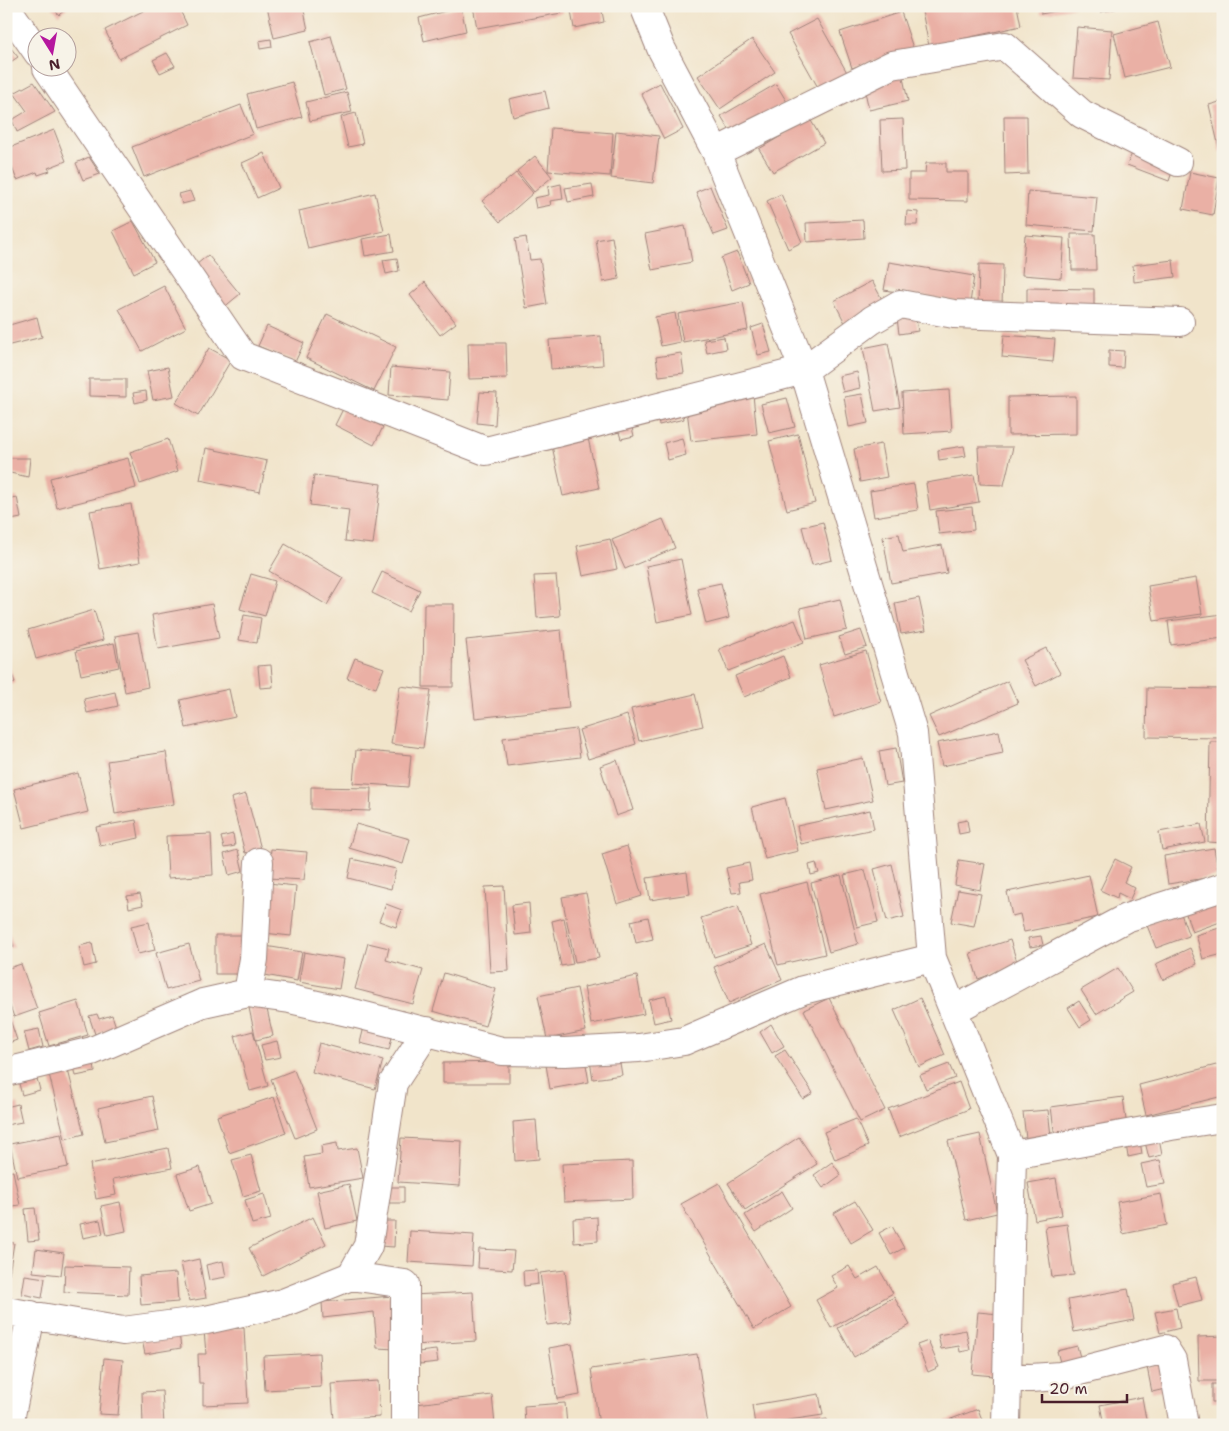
<svg xmlns="http://www.w3.org/2000/svg" width="1229" height="1431" viewBox="0 0 1229 1431" font-family="'Shantell Sans',sans-serif">
<style>
.building{fill:#eab0a5}
.lines{fill:none;stroke-linecap:round;stroke-linejoin:round}
.minor-casing{stroke:#9e827a;stroke-width:30}
.minor{stroke:#fff;stroke-width:28}
</style>
<rect width="100%" height="100%" fill="#f7f3e8"/>
<filter id="ink" filterUnits="userSpaceOnUse"><feTurbulence type="fractalNoise" baseFrequency=".02" numOctaves="2"/><feDisplacementMap in="SourceGraphic" scale="10" xChannelSelector="R" yChannelSelector="G"/><feConvolveMatrix kernelMatrix="1 2 1 2 8 2 1 2 1" color-interpolation-filters="sRGB"/></filter>
<filter id="wash" filterUnits="userSpaceOnUse"><feTurbulence type="fractalNoise" baseFrequency=".0096" numOctaves="4" result="noise"/><feDisplacementMap in="SourceGraphic" scale="20" xChannelSelector="R" yChannelSelector="G"/><feGaussianBlur stdDeviation="1.12" result="paint"/><feColorMatrix in="noise" values="0 0 0 0 0 0 0 0 0 0 0 0 0 0 0 0 0 1.4 0 .05"/><feComposite in="paint" operator="in"/></filter>
<g filter="url(#wash)">
<rect width="100%" height="100%" fill="#f1e4ca"/>
<g id="blocks">
<path class="building" d="M51,6H69L59,15Z
M153,6H178L187,25L119,59L105,30Z
M267,6H303L308,30L274,38Z
M473,6H561L562,13L477,28Z
M570,6H601L604,22L574,28Z
M921,6H1017L1021,26L929,46Z
M1040,6H1075V7L1041,14Z
M1100,6H1123V7L1101,12Z
M461,7L466,31L424,41L419,18Z
M901,12L913,48L852,68L840,32Z
M817,19L849,76L820,91L788,34Z
M1158,22L1170,67L1125,78L1114,34Z
M1077,27L1112,30L1109,80L1073,78Z
M331,36L346,89L324,95L310,42Z
M271,39L272,47L260,49L259,41Z
M752,39L775,72L720,109L698,76Z
M6,42L18,57L6,65Z
M167,53L175,66L160,73L153,60Z
M902,73L908,101L869,110L863,82Z
M34,82L55,112L17,132L12,120L27,111L14,93Z
M292,82L302,117L256,129L247,94Z
M660,83L683,129L664,139L641,93Z
M776,84L787,102L732,134L721,116Z
M545,91L549,108L513,117L509,99Z
M347,92L352,112L310,121L306,102Z
M1223,101V152H1220L1209,105Z
M241,105L253,134L144,177L132,147Z
M356,113L363,144L348,147L341,117Z
M1004,116H1027L1028,174L1005,175Z
M810,119L824,143L773,172L759,149Z
M903,119L905,170L882,171L880,120Z
M551,128L613,133L610,176L548,171Z
M54,130L66,161L48,168L50,171L38,175L37,172L17,180L6,153V149Z
M616,131L659,136L653,183L611,178Z
M1133,151L1174,166L1169,181L1127,165Z
M264,153L279,188L257,198L242,163Z
M535,156L552,177L534,192L517,171Z
M89,157L100,174L83,180L76,163Z
M926,163H946V172H968V201L909,200V173H925Z
M1190,172L1219,178L1213,215L1183,209Z
M516,173L533,193L500,222L482,201Z
M561,184L563,199L550,201L551,205L536,208L534,198L549,195L548,187Z
M592,184L594,197L568,202L565,188Z
M710,186L728,230L714,235L696,192Z
M190,191L194,201L182,204L179,194Z
M1028,191L1097,197L1094,231L1026,225Z
M375,193L384,231L308,249L299,211Z
M781,194L802,242L788,249L767,201Z
M907,211L918,212L917,225H906Z
M863,220L864,238L807,242L806,223Z
M133,221L155,262L134,273L113,231Z
M685,226L692,262L652,270L645,234Z
M391,234L394,251L365,256L362,239Z
M1071,234H1095L1096,270H1072Z
M1025,235L1064,238L1061,278L1022,275Z
M526,237L530,260L540,259L547,304L526,308L515,239Z
M612,237L619,279L603,282L596,240Z
M737,252L749,283L732,290L721,258Z
M208,255L240,294L222,309L190,270Z
M397,258L399,271L386,274L383,260Z
M1173,260L1175,277L1134,282L1133,265Z
M889,262L974,276L970,303L884,290Z
M979,264L1003,265L1002,306H978Z
M872,281L884,303L845,323L834,301Z
M425,282L456,323L440,335L410,295Z
M164,286L186,328L142,351L119,309Z
M1027,288L1094,289V306L1027,305Z
M743,302L748,330L683,342L678,314Z
M675,313L680,342L661,346L655,317Z
M327,314L396,347L374,391L306,358Z
M915,314L918,331L899,334L897,318Z
M37,317L42,337L6,346V326Z
M763,324L771,352L758,355L751,328Z
M267,326L304,343L295,362L258,346Z
M1004,335L1055,339L1053,362L1002,357Z
M601,336L603,365L551,369L549,340Z
M724,337L726,349L707,353L704,340Z
M468,343H506L507,378L469,379Z
M888,343L900,407L875,411L863,348Z
M209,348L231,360L198,416L176,403Z
M1109,350L1124,351L1123,368L1109,367Z
M681,353L684,373L659,376L656,357Z
M168,367L174,396L153,400L147,371Z
M391,367L450,372L448,400L389,395Z
M857,372L860,388L843,392L839,376Z
M89,379H126V397L89,396Z
M949,390L952,431L904,434L902,393Z
M146,391L147,400L135,403L133,393Z
M480,392L497,393L495,425L477,423Z
M862,394L868,423L849,427L844,397Z
M753,395L757,434L691,441L686,403Z
M1076,396V434L1008,435V397Z
M787,398L795,427L769,433L761,404Z
M681,403L684,419L659,425L656,409Z
M344,407L383,427L374,445L335,425Z
M629,415L634,436L621,439L615,419Z
M586,429L599,488L563,496L550,437Z
M798,434L815,503L787,510L769,441Z
M682,438L686,455L668,460L664,443Z
M168,439L178,471L140,484L130,452Z
M881,444L887,477L860,482L854,449Z
M964,446L966,456L939,460L938,450Z
M978,447H1013L1004,485L980,484Z
M206,448L267,461L260,492L200,480Z
M6,458H30L28,477L6,472Z
M128,458L136,488L57,508L50,478Z
M314,475L381,484L373,544L345,541L349,510L310,505Z
M974,475L979,502L930,510L926,483Z
M914,484L918,510L874,517L870,491Z
M17,497L21,518L6,521V499Z
M131,504L140,562L100,569L90,511Z
M972,507L974,530L939,534L936,511Z
M663,519L675,548L625,569L612,540Z
M823,522L832,560L812,565L802,527Z
M899,534L903,552L942,545L947,573L891,583L883,537Z
M610,539L617,569L583,576L577,546Z
M285,544L343,578L327,605L269,571Z
M681,559L692,615L657,622L646,566Z
M382,572L420,590L409,611L372,593Z
M251,574L275,581L265,616L240,609Z
M556,575L560,616L537,618L534,576Z
M1196,578L1202,614L1154,621L1148,586Z
M721,583L729,618L706,624L697,588Z
M919,598L926,630L901,634L895,603Z
M840,599L847,630L807,639L800,608Z
M212,604L219,638L158,649L152,615Z
M424,604H454L453,687H423Z
M94,610L103,640L36,659L28,630Z
M1223,614V638L1171,645L1168,621Z
M244,615L261,618L257,643L239,640Z
M795,620L804,642L728,671L719,649Z
M561,630L569,708L475,718L466,640Z
M861,630L867,647L845,654L839,637Z
M138,632L148,687L125,692L115,636Z
M114,643L119,667L81,675L76,651Z
M1046,648L1060,673L1036,686L1022,660Z
M866,651L881,702L834,717L819,665Z
M783,656L791,677L744,697L735,676Z
M355,658L384,668L376,688L347,678Z
M6,662H8L15,683L6,686Z
M271,665L273,687L260,688L258,666Z
M1008,681L1018,703L939,737L929,716Z
M400,686L431,690L423,748L391,744Z
M1147,688L1223,689V738L1146,737Z
M229,689L235,717L186,728L180,700Z
M115,692L118,706L87,713L84,699Z
M695,694L703,726L639,741L631,709Z
M627,715L636,744L588,759L579,730Z
M576,729L580,757L507,766L503,738Z
M999,731L1003,753L942,766L937,743Z
M1210,742H1223V843L1208,842Z
M896,748L902,783L885,786L879,751Z
M356,750L411,755L408,787L353,783Z
M166,752L174,804L115,814L107,761Z
M863,758L873,800L826,810L817,768Z
M617,760L633,810L616,816L600,766Z
M78,773L88,812L24,828L14,789Z
M311,787L371,788L370,811L311,809Z
M246,794L261,849L245,853L231,798Z
M785,798L798,851L765,859L752,807Z
M870,810L874,829L801,844L797,826Z
M136,820L139,838L100,846L96,827Z
M967,820L969,832L959,834L957,822Z
M356,824L410,839L403,864L349,848Z
M1201,824L1205,842L1162,850L1159,832Z
M211,834L213,875L168,878L166,836Z
M233,834L235,846L224,848L221,837Z
M627,846L642,896L617,904L602,854Z
M1214,848L1219,876L1168,884L1164,856Z
M271,849L307,852L304,880L268,878Z
M238,850L243,871L229,875L224,854Z
M352,859L396,869L391,889L348,878Z
M1115,859L1131,867L1124,882L1135,888L1130,899L1118,893L1117,898L1100,890Z
M959,860L985,864L980,890L955,885Z
M749,863L752,880L739,882L741,892L732,893L726,868Z
M816,863L819,873L811,875L809,865Z
M892,864L904,917L887,921L874,869Z
M865,870L878,922L857,927L844,875Z
M687,872L690,894L650,900L647,878Z
M841,875L858,944L829,952L811,883Z
M1089,875L1098,917L1024,932L1020,914L1012,916L1007,892Z
M807,882L825,954L778,965L760,894Z
M268,883L296,886L291,936L264,933Z
M504,886L509,971L490,972L485,887Z
M958,890L981,894L974,926L951,922Z
M586,893L599,958L575,962L562,897Z
M140,894L143,905L129,908L127,896Z
M1217,896L1223,911V921L1192,932L1184,908Z
M529,903L531,933L515,935L512,905Z
M386,904L402,910L396,927L379,921Z
M738,906L751,945L714,957L701,918Z
M1180,911L1189,936L1156,948L1146,923Z
M648,917L653,939L636,943L631,921Z
M564,918L573,964L561,966L552,921Z
M149,922L155,950L138,954L131,926Z
M6,925L14,947L6,949Z
M1223,927V954L1203,959L1196,935Z
M215,935H242V974H215Z
M1041,936L1043,945L1030,947L1028,938Z
M1010,940L1018,965L978,979L970,953Z
M92,943L96,964L84,967L79,946Z
M368,943L389,948L386,960L423,970L413,1004L355,989Z
M189,944L199,981L166,990L156,953Z
M766,944L782,980L729,1003L714,967Z
M265,946L302,952L297,981L265,975L262,964Z
M1190,948L1197,964L1163,980L1156,964Z
M304,952L344,959L339,989L299,982Z
M21,964L37,1009L14,1017L6,995V969Z
M1118,968L1133,992L1096,1014L1081,990Z
M444,973L496,989L485,1026L433,1011Z
M637,976L644,1014L591,1024L584,987Z
M577,988L586,1031L547,1039L538,996Z
M666,996L671,1019L654,1023L649,1000Z
M829,998L885,1110L860,1122L804,1010Z
M920,998L945,1055L919,1067L894,1010Z
M78,1001L88,1035L49,1046L39,1013Z
M1079,1001L1091,1020L1080,1027L1068,1008Z
M266,1005L273,1036L256,1040L249,1008Z
M6,1008L17,1040L6,1044Z
M97,1014L99,1019L112,1015L116,1027L95,1034L89,1016Z
M365,1023L394,1029L389,1050L360,1043Z
M771,1024L784,1046L772,1053L760,1032Z
M39,1029L43,1047L29,1051L24,1032Z
M253,1031L268,1086L250,1091L235,1036Z
M277,1041L281,1057L265,1060L261,1045Z
M319,1043L383,1060L375,1089L312,1072Z
M785,1050L813,1093L803,1099L775,1056Z
M619,1057L622,1075L593,1079L590,1061Z
M585,1059L589,1082L550,1089L546,1065Z
M509,1062V1083H443V1063Z
M94,1063L95,1072L76,1076L74,1066Z
M949,1064L955,1078L926,1089L920,1075Z
M1220,1064L1223,1073V1096L1146,1115L1139,1085Z
M68,1070L84,1134L65,1139L49,1074Z
M294,1070L317,1129L295,1138L271,1079Z
M36,1075L40,1090L22,1095L18,1080Z
M959,1082L969,1109L899,1137L888,1109Z
M152,1096L159,1131L105,1142L98,1108Z
M274,1097L286,1133L229,1153L217,1116Z
M1123,1097L1127,1128L1055,1138L1051,1107Z
M18,1104L22,1122L6,1125V1107Z
M1048,1110L1051,1136L1026,1139L1023,1112Z
M856,1119L868,1146L835,1160L824,1132Z
M536,1120L539,1159L515,1161L513,1122Z
M61,1134L68,1167L17,1177L10,1144Z
M980,1134L997,1213L966,1220L948,1141Z
M799,1137L817,1164L745,1210L728,1183Z
M401,1138L462,1141L460,1186L398,1182Z
M1159,1139L1162,1155L1149,1158L1145,1142Z
M1140,1141L1142,1154L1128,1157L1126,1144Z
M337,1143L338,1151L357,1148L363,1178L309,1187L304,1157L322,1154L321,1146Z
M168,1148L172,1168L113,1179L116,1195L96,1199L90,1164Z
M251,1155L261,1191L243,1196L232,1160Z
M1160,1160L1165,1184L1146,1187L1141,1164Z
M632,1161L633,1199L564,1202L562,1164Z
M832,1162L841,1175L823,1188L814,1175Z
M200,1167L211,1204L189,1211L177,1174Z
M13,1171L20,1205L6,1207V1172Z
M1056,1178L1062,1215L1035,1220L1028,1183Z
M719,1183L791,1307L754,1329L681,1204Z
M349,1184L357,1221L325,1228L317,1191Z
M384,1187H404V1203H383Z
M782,1191L792,1208L756,1232L745,1215Z
M264,1194L271,1219L252,1224L245,1200Z
M1161,1194L1167,1225L1123,1234L1117,1202Z
M855,1201L873,1230L851,1243L834,1213Z
M120,1202L126,1231L107,1235L101,1206Z
M35,1208L39,1240L28,1241L25,1209Z
M313,1217L326,1244L263,1276L249,1248Z
M597,1217L598,1241L574,1243L573,1219Z
M100,1220L103,1234L83,1238L80,1224Z
M380,1221H395L394,1247L379,1246Z
M1067,1224L1074,1275L1052,1277L1045,1227Z
M892,1226L904,1248L891,1255L879,1233Z
M410,1231L474,1235L472,1266L408,1262Z
M6,1242L14,1243L9,1274H6Z
M36,1249L64,1253L61,1275L33,1272Z
M479,1249L514,1251L512,1270L478,1268Z
M199,1259L206,1298L189,1301L181,1263Z
M223,1261L226,1277L209,1280L206,1265Z
M65,1265L129,1267L128,1295L64,1292Z
M849,1266L857,1279L878,1267L893,1293L831,1328L816,1300L838,1288L831,1276Z
M537,1270L538,1284L524,1286L523,1271Z
M565,1270L571,1322L547,1325L540,1273Z
M176,1273L178,1302L141,1305L139,1276Z
M25,1275L45,1278L42,1298L22,1294Z
M1196,1277L1202,1300L1178,1306L1172,1283Z
M1128,1289L1134,1320L1074,1332L1068,1300Z
M473,1292L476,1341L414,1345L412,1295Z
M392,1296L395,1349L377,1348L374,1312L323,1318L322,1302Z
M894,1297L910,1325L854,1357L838,1328Z
M1176,1308L1180,1328L1160,1333L1155,1312Z
M978,1312L999,1314L994,1376L972,1374Z
M244,1328L248,1403L203,1405V1383H199L198,1354H206L204,1330Z
M966,1330L970,1350L960,1352L959,1346L941,1349L938,1335Z
M179,1333L181,1348L145,1354L142,1340Z
M1223,1336V1381H1199L1198,1337Z
M928,1341L939,1367L928,1372L917,1345Z
M572,1344L580,1395L557,1399L549,1348Z
M1077,1346L1081,1361L1061,1366L1057,1351Z
M436,1350L438,1362L420,1364L418,1352Z
M319,1353L321,1387L265,1390L263,1356Z
M697,1354L708,1425H599L591,1369Z
M104,1358L123,1360L118,1415L99,1414Z
M1161,1364L1165,1389L1152,1392L1147,1367Z
M378,1381L380,1417L334,1420L331,1384Z
M1212,1384H1223V1402H1212Z
M162,1391L164,1425H143L142,1392Z
M819,1394L823,1415L755,1425L752,1405Z
M492,1395L495,1425H418L416,1404Z
M1142,1397L1147,1425H1104L1100,1405Z
M565,1403L567,1425H525L524,1406Z
M978,1409L984,1425H935Z
M827,1419L828,1425H803L802,1423Z"/>
</g>
</g>
<g filter="url(#ink)">
<use href="#blocks" fill-opacity="0" stroke="#9e827a" stroke-width="1"/>
<g class="lines">
<defs>
<path id="minor" d="M644,6L661,48L716,152L804,370L913,733L932,958L1012,1155L1006,1425
M6,10L13,17L38,53
M47,68L243,356L486,451L804,370L872,320L900,304L954,314L1180,322
M716,152L892,65L1005,46L1082,114L1178,162
M248,993L254,959L259,862
M954,1010L1126,918L1223,887
M6,1072L92,1051L203,1003L248,993L290,999L357,1014L502,1051L565,1052L639,1048L684,1041L803,990L932,958
M1012,1155L1171,1126L1223,1118
M351,1276L405,1284V1425
M6,1311L123,1331L206,1320L283,1303L351,1276L368,1246L393,1083L427,1031
M1007,1377L1031,1378L1060,1376L1165,1349L1172,1360L1184,1425
M9,1425L31,1315"/>
</defs>
<use href="#minor" class="minor-casing"/>
<use href="#minor" class="minor"/>
</g>
</g>
<rect width="1229" height="1431" fill="none" stroke="#f7f3e8" stroke-width="25"/>
<g transform="translate(52 52) rotate(169)"><circle r="24" fill="#f7f3e8" stroke="#b29e9c"/>
<path d="M0-4L9 19L0 12L-9 19Z" fill="#b5179e"/>
<text y="-8" font-size="14" font-weight="bold" text-anchor="middle" fill="#4a1f2b">N</text>
</g>
<path d="M1042 1394v8h85v-8" fill="none" stroke="#4a1f2b" stroke-width="2.5"/>
<text x="1049" y="1394" font-size="15" fill="#4a1f2b" stroke="#f7f3e8" stroke-width="4" paint-order="stroke">20 m</text>
</svg>
